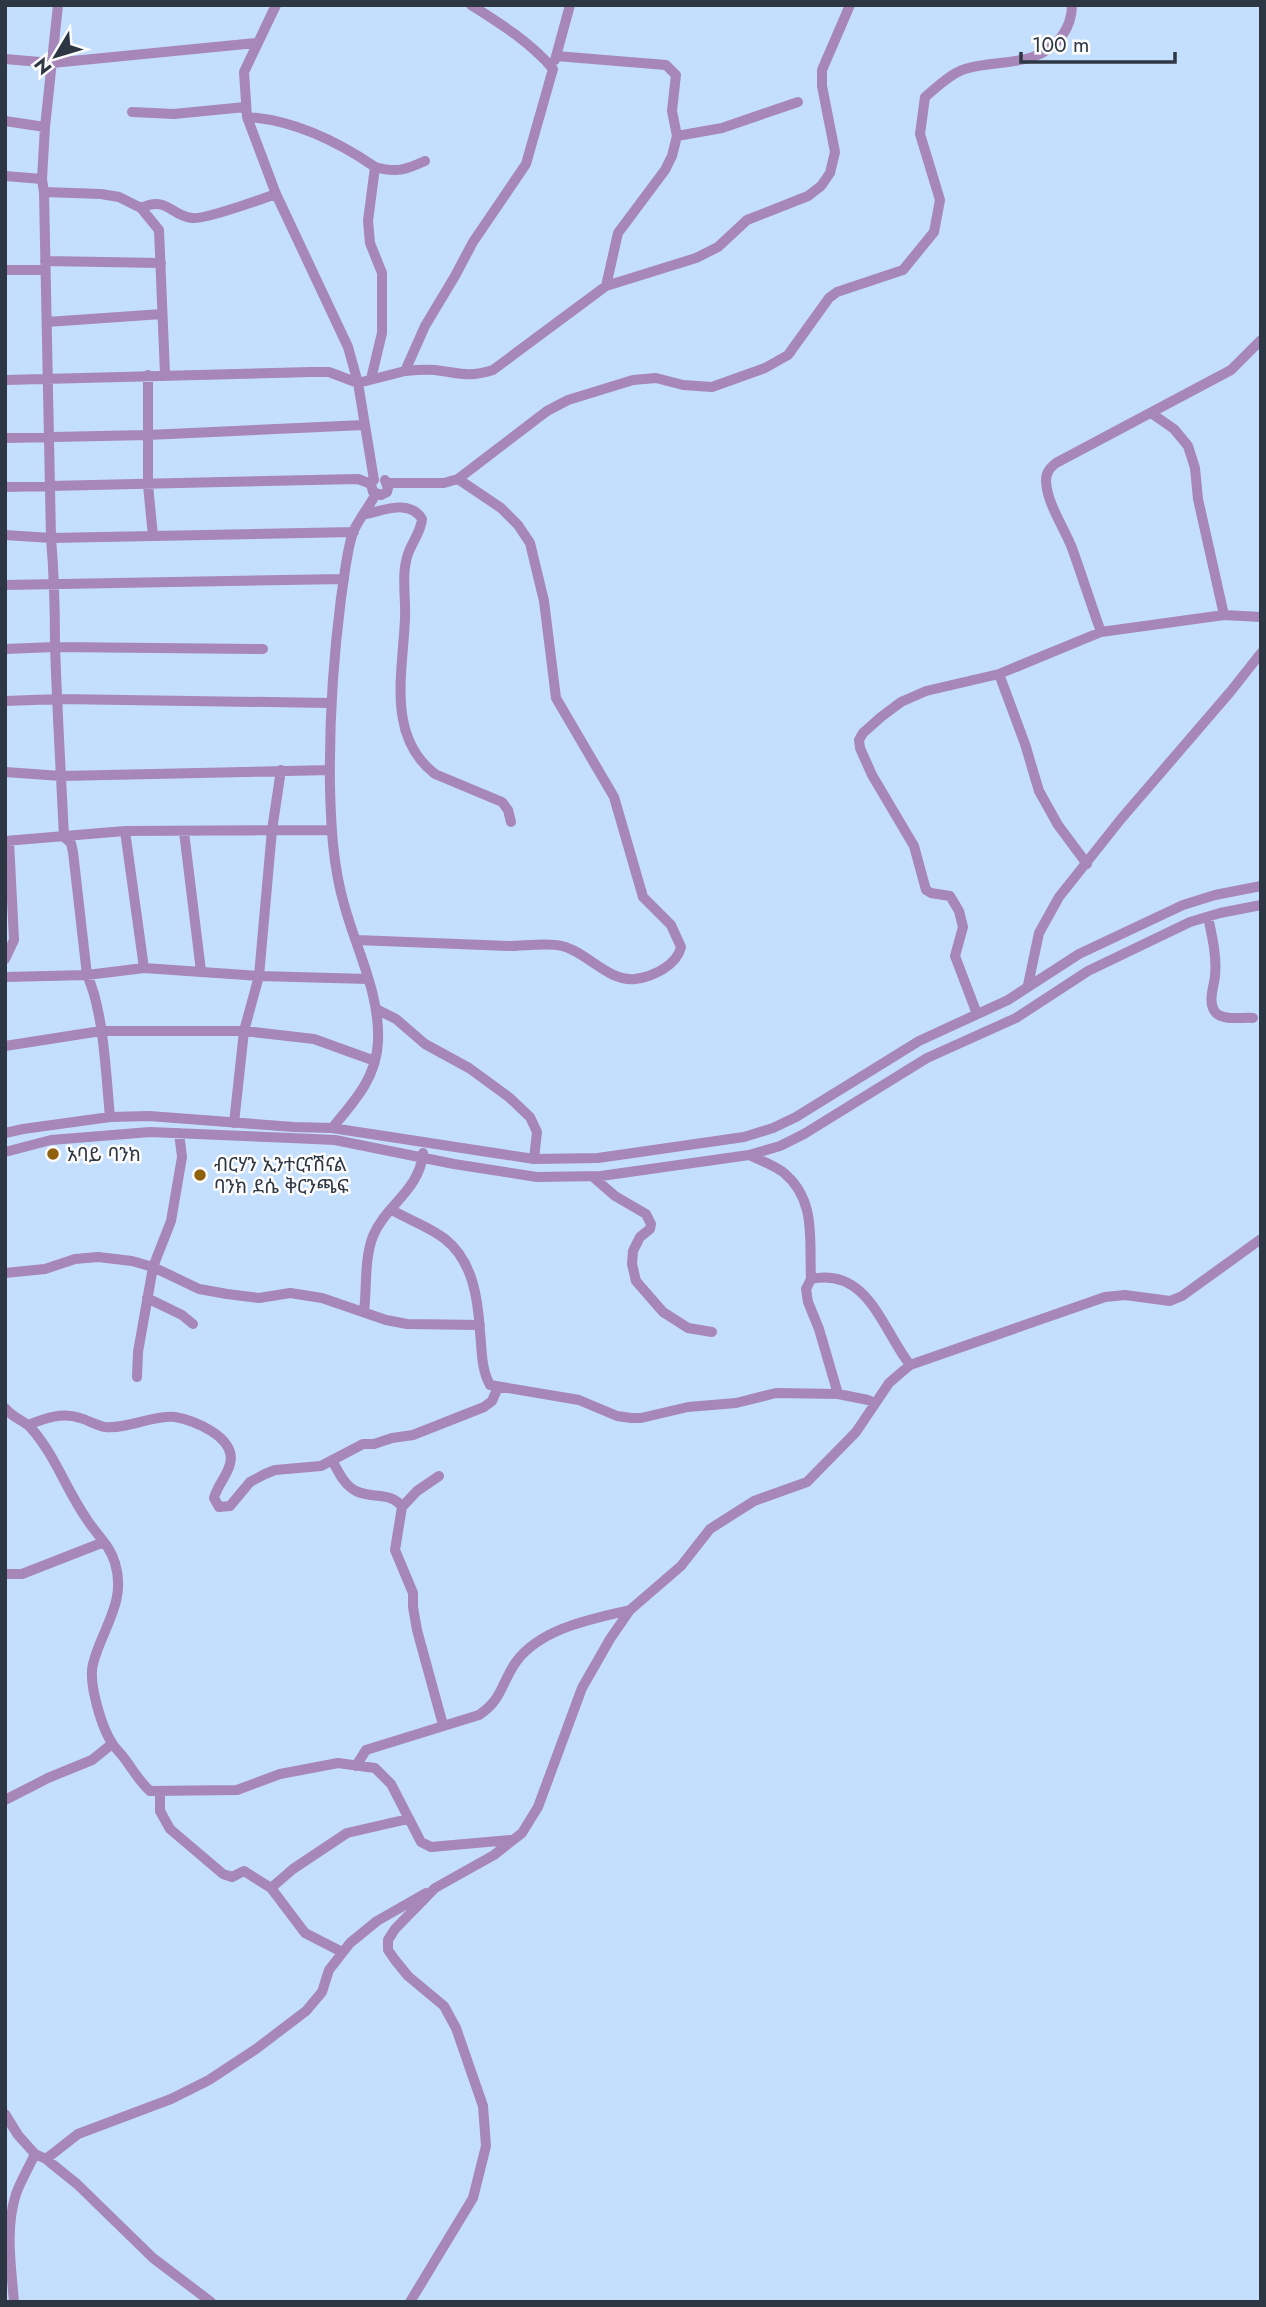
<svg xmlns="http://www.w3.org/2000/svg" width="1266" height="2307" viewBox="0 0 1266 2307" font-family="Jost,'Noto Sans Ethiopic',sans-serif">
<style>
.lines{fill:none;stroke-linecap:round;stroke-linejoin:round}
.minor{stroke:#a786b8;stroke-width:10}
.poi-dot{fill:#91620e;stroke:#fcfcfc;stroke-width:2.5}
.labels{text-anchor:middle;stroke-width:5;stroke-linejoin:round;paint-order:stroke}
.poi-label{font-size:19px;fill:#2d3743;stroke:#fcfcfc;text-anchor:start}
</style>
<rect width="100%" height="100%" fill="#c4defd"/>
<g class="lines">
<path class="minor" d="M58,5L45,127L42,179L44,192L51,538C54,573 55,609 55,645C57,709 61,773 64,837L71,843L73,852L87,975C104,1011 106,1077 110,1117
M276,5L244,72L247,117L276,194L348,347L358,383L374,480
M556,56L666,65L676,75L672,111L677,136L672,156L665,170L618,233L606,286
M5,59L52,63L256,43
M555,60L570,5
M132,112L174,114L245,107
M247,117C294,120 337,141 375,167L368,221L370,243L382,273V333L371,379
M5,121L45,127
M677,136L722,128L798,102
M375,167C397,173 405,170 425,161
M5,176L42,179
M44,192L101,194L119,197L141,208L159,230L165,374
M141,208C168,196 169,215 192,218C205,220 261,199 276,194
M45,261L161,263
M5,270H45
M47,322L162,314
M405,371C415,370 425,369 435,370C460,373 467,378 493,370L606,286L696,258L718,247L747,220L808,196L821,186L830,173L835,152L822,86V70L850,5
M148,375V485L153,536
M5,380L311,372H329L358,383L405,371L425,326L455,276L473,242L526,164L553,69C530,42 501,24 471,5
M1151,413L1174,429L1188,446L1195,468L1198,499L1224,615
M5,438L148,435L364,425
M388,483H444L458,479L547,411L568,400L633,380L656,378L683,385L712,387L765,368L788,355L829,298L837,292L903,270L934,232L940,200L920,134L925,97C936,88 951,73 965,69C999,59 1038,68 1062,36C1069,26 1072,17 1072,5
M5,487L358,479L371,484L373,492L381,495L387,492L388,488L385,480
M366,514C385,510 410,499 422,519C421,532 412,542 408,554C401,574 406,597 405,618C403,672 386,736 435,774L502,802L508,810L511,822
M5,535L51,538L354,532
M5,585L344,579
M1101,632C1091,604 1082,576 1072,548C1064,527 1047,504 1046,481C1046,472 1050,468 1056,463L1231,370L1261,340
M5,649L55,647L263,649
M5,701L59,699L331,703
M5,772L61,776L330,770
M125,831L144,968
M184,832L201,971
M5,841L125,831L331,830
M1087,864L1058,825L1039,791L1025,744L999,674L1101,632L1224,615L1261,617
M1208,917C1212,936 1217,956 1215,976C1214,987 1207,1003 1216,1013C1224,1021 1243,1017 1253,1018
M357,940C407,942 458,944 508,946C524,946 548,942 562,946C587,952 608,982 635,979C653,977 677,965 681,947L671,925L643,897L614,797L556,698L544,601L530,543L518,525L501,508L458,479
M5,959L14,940L9,841
M5,977L87,975L144,968L259,976L368,979
M1028,985L1039,933L1059,897L1121,819L1231,691L1261,653
M376,1009L396,1019L425,1044L469,1068L510,1098L530,1117L537,1132L534,1159
M977,1014L955,956L963,927L959,911L950,896L931,893L926,890L914,846L872,775L860,748L859,740L863,733L881,717L901,702L926,691L999,674
M5,1046L101,1031H244L314,1039L375,1061
M234,1123L244,1031L259,976L272,830L281,770
M332,1128C354,1102 377,1077 378,1041C380,993 356,949 344,904C333,866 331,827 330,788C329,724 333,661 341,598C344,580 347,546 354,530C360,518 369,506 376,494
M5,1133L23,1129L110,1117L149,1116L294,1127L332,1128L534,1159L598,1158L744,1137L773,1128L796,1117L919,1041L1008,1000L1079,954L1183,905L1215,895L1261,886
M5,1152L51,1140L150,1132L291,1138L335,1140L454,1164L537,1177L601,1176L749,1155L780,1146L804,1134L927,1058L1016,1018L1088,971L1190,922L1220,913L1261,905
M749,1155C760,1160 773,1165 783,1172C817,1200 809,1239 811,1279L806,1289L808,1302L819,1329L838,1394
M592,1176L615,1196L646,1214L651,1224L650,1229L640,1237L633,1251L632,1264L636,1281L663,1312L688,1328L712,1332
M392,1210C409,1220 430,1227 445,1239C473,1261 478,1299 480,1332C482,1350 481,1369 490,1385L579,1400L617,1416L631,1418H641L688,1407L736,1403L776,1393L838,1394L868,1400L875,1403
M5,1273L45,1269L75,1259L98,1257L132,1261L153,1267L199,1289L227,1294L259,1298L290,1293L322,1298L386,1320L407,1324L480,1325
M811,1279C868,1267 882,1329 910,1365
M147,1298L182,1315L193,1324
M364,1312C367,1287 364,1260 373,1236C385,1206 420,1190 423,1153
M137,1377L138,1352L153,1267L171,1221L182,1157L179,1133
M5,1408C14,1419 22,1419 30,1427C54,1453 66,1489 86,1518C95,1533 110,1545 115,1563C127,1602 102,1628 93,1664C88,1683 102,1730 114,1746C118,1751 123,1756 127,1762C135,1773 140,1782 150,1791L237,1790L280,1774L338,1763L375,1768L391,1784L421,1842L431,1847L510,1840
M28,1425C45,1418 63,1412 80,1418C88,1420 97,1426 105,1427C129,1429 152,1415 175,1417C195,1420 237,1438 230,1464C227,1476 217,1486 214,1498L219,1507L230,1506L250,1482L265,1474L275,1470L321,1466L363,1444H374L392,1438L413,1435L484,1407L492,1401L498,1387
M332,1460C338,1471 344,1485 356,1491C371,1499 391,1491 402,1507L395,1550L413,1593V1607L417,1630L443,1725
M402,1507L417,1491L439,1476
M5,1574H22L104,1542
M356,1766L366,1750L479,1715C503,1699 501,1683 516,1662C541,1628 592,1619 630,1610
M160,1791V1811L170,1829L223,1874L232,1877L244,1871L271,1888L305,1933L342,1952
M5,1800L48,1778L92,1760L112,1744
M271,1888L293,1869L347,1833L408,1819
M5,2114L18,2135L35,2154L46,2159L77,2184L153,2258L211,2302
M46,2159L78,2134L171,2099L209,2080L256,2049L306,2011L322,1992L329,1970L350,1943L377,1921L426,1893
M14,2302C11,2266 5,2228 16,2194C21,2180 29,2167 35,2154
M410,2302L473,2198L486,2146L483,2106L456,2028L444,2006L408,1976L395,1960L388,1950V1940L395,1929L435,1888L494,1855L522,1833L538,1807L582,1688L610,1639L630,1610L681,1566L710,1529L754,1501L807,1482L856,1432L889,1383L910,1365L1105,1297L1125,1295L1170,1301L1182,1296L1261,1239"/>
</g>
<g class="poi-dot">
<circle cx="53" cy="1154" r="7"/>
<circle cx="200" cy="1175" r="7"/>
</g>
<g class="labels">
<g class="poi-label">
<text x="67" y="1161">አባይ ባንክ</text>
<text x="214" y="1171">ብርሃን ኢንተርናሽናል<tspan x="214" dy="22">ባንክ ደሴ ቅርንጫፍ</tspan></text>
</g>
</g>
<rect width="1266" height="2307" fill="none" stroke="#2d3743" stroke-width="14"/>
<g transform="translate(56 56) rotate(232)" stroke="#fcfcfc" stroke-width="5" paint-order="stroke">
<path d="M0-5L12 26L0 18L-12 26Z" fill="#2d3743"/>
<text y="-10" font-size="19" font-weight="bold" text-anchor="middle" fill="#2d3743">N</text>
</g>
<path d="M1021 52v10h154v-10" fill="none" stroke="#2d3743" stroke-width="3.5"/>
<text x="1032" y="52" font-size="21" fill="#2d3743" stroke="#fcfcfc" stroke-width="5" paint-order="stroke">100 m</text>
</svg>
